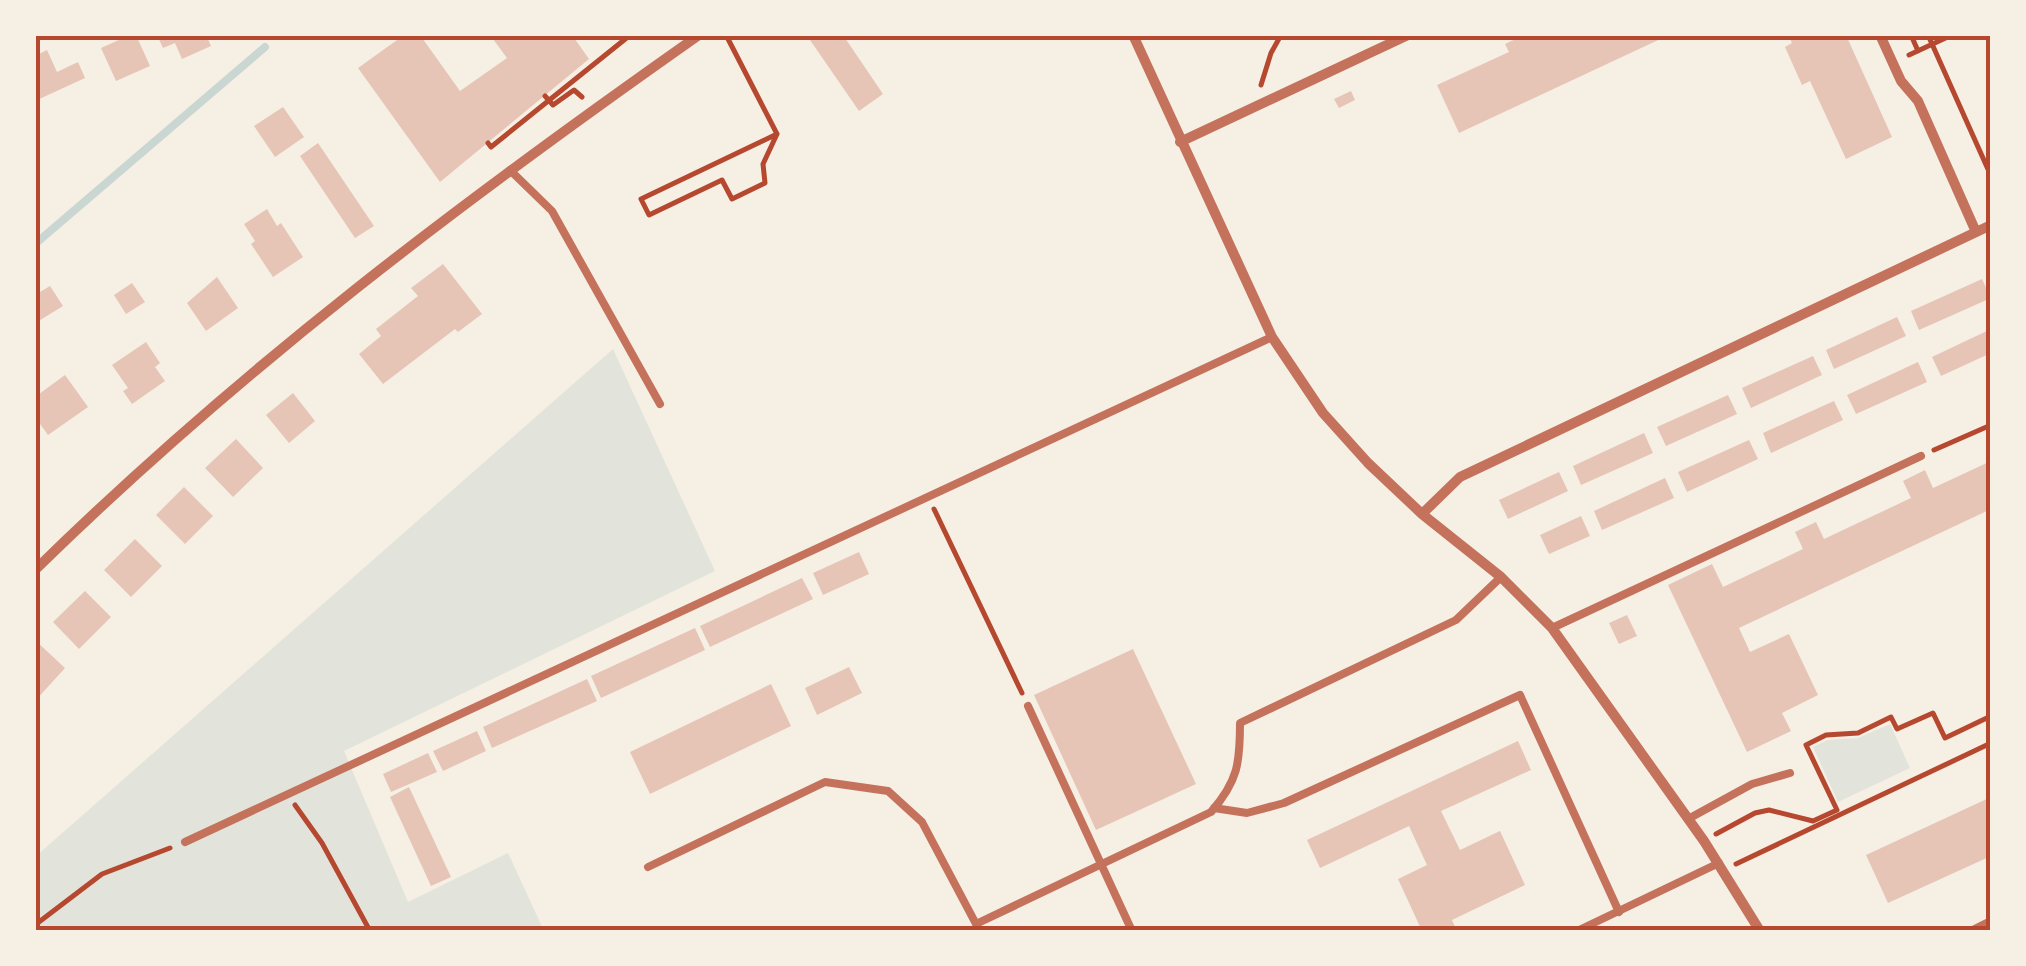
<svg xmlns="http://www.w3.org/2000/svg" width="2026" height="966" viewBox="0 0 2026 966" font-family="'Fira Sans Condensed',sans-serif">
<style>
.green{fill:#e2e4dc}
.lines{fill:none;stroke-linecap:round;stroke-linejoin:round}
.stream{stroke:#c9d6d2;stroke-width:8}
.building{fill:#e6c5b7}
.path{stroke:#b5482f;stroke-width:5}
.service{stroke:#c5725c;stroke-width:8}
.minor{stroke:#c5725c;stroke-width:10}
.neatline{fill:none;stroke:#b5482f;stroke-width:4}
</style>
<rect width="100%" height="100%" fill="#f6efe4"/>
<path class="green" d="M613,349L715,571L344,751L408,902L508,853L544,931H35V857Z
M1890,724L1910,768L1838,802L1813,747L1827,740L1858,738Z"/>
<g class="lines">
<path class="stream" d="M35,244L265,47"/>
</g>
<path class="building" d="M130,35H136L150,66L116,81L101,48Z
M157,35H206L211,46L182,59L175,43L163,48Z
M404,35H420L460,91L507,58L490,35H572L589,59L440,182L358,68Z
M817,35H843L883,94L859,111L810,40Z
M1524,35H1669L1459,133L1437,85L1509,52L1505,44Z
M1788,35H1846L1892,137L1846,159L1810,81L1802,85L1785,47L1792,43Z
M47,50L57,72L78,62L85,78L35,101V56Z
M1351,91L1355,100L1339,108L1334,99Z
M283,107L304,137L275,157L254,126Z
M318,143L374,226L355,238L300,156Z
M267,209L277,226L281,223L303,257L273,277L251,244L255,241L244,224Z
M443,264L482,314L458,332L455,329L383,384L359,354L381,336L376,329L418,296L411,288Z
M217,277L238,308L206,331L187,303Z
M1982,279L1991,298L1919,330L1911,311Z
M132,283L145,302L126,314L114,295Z
M50,286L63,306L37,322L35,295Z
M1897,317L1906,336L1834,369L1826,350Z
M1991,329V353L1941,376L1932,357Z
M146,342L160,363L155,367L165,381L132,404L123,391L128,388L112,365Z
M1813,356L1822,375L1751,408L1742,388Z
M1918,362L1927,382L1856,414L1847,395Z
M65,375L88,407L48,435L35,417V397Z
M293,393L315,421L289,443L266,415Z
M1728,395L1737,414L1666,446L1657,427Z
M1834,401L1843,420L1771,453L1763,433Z
M1644,433L1653,453L1581,485L1573,466Z
M236,439L263,468L233,497L205,468Z
M1749,440L1758,459L1687,492L1678,472Z
M1991,461V509L1739,628L1750,652L1789,634L1818,695L1782,713L1791,731L1747,752L1668,585L1712,564L1723,587L1803,549L1795,532L1816,522L1824,539L1911,498L1903,481L1925,470L1933,488Z
M1559,472L1568,491L1508,519L1499,500Z
M1665,478L1674,498L1602,530L1594,511Z
M184,487L213,516L185,544L156,515Z
M1581,516L1590,536L1549,554L1540,535Z
M135,539L162,566L131,597L104,570Z
M859,552L869,574L823,595L813,573Z
M802,578L813,599L710,647L700,626Z
M85,591L111,617L79,649L53,622Z
M1627,615L1637,636L1619,644L1609,623Z
M695,628L705,650L601,698L591,676Z
M35,640L65,668L35,701Z
M1133,649L1196,784L1096,830L1034,695Z
M849,667L862,693L817,715L805,688Z
M587,679L597,701L492,748L483,727Z
M771,684L791,726L650,794L630,752Z
M477,731L486,751L443,771L433,751Z
M1518,741L1531,770L1441,811L1460,850L1500,831L1525,885L1452,920L1457,931H1422L1398,879L1427,865L1409,826L1320,868L1307,840Z
M428,753L437,772L391,792L383,774Z
M409,787L451,877L431,886L390,797Z
M1991,797V856L1888,903L1866,855Z"/>
<g class="lines">
<path class="path" d="M726,35L777,134L641,199L649,215L722,180L732,199L765,183L763,164L777,134
M1911,35L1918,51
M1928,35L1991,176
M1909,55L1952,35
M1261,85L1271,53L1281,35
M545,96L553,105L574,90L582,97
M488,143L491,147L629,36
M1934,450L1991,425
M934,509L1022,693
M295,805L322,843L370,931
M1716,834L1755,813L1769,810L1813,821L1837,810L1806,745L1826,735L1858,733L1891,717L1897,729L1933,713L1945,738L1991,716
M1736,864L1991,743
M35,925L102,874L170,848"/>
<path class="service" d="M510,170L552,211L660,404
M1552,628L1921,456
M1028,706L1132,931
M1214,808L1247,813L1284,803L1520,695L1619,912
M1688,819L1752,784L1790,773
M185,842L1272,337
M648,867L825,782L888,791L922,822L976,924
M980,931L976,924L1211,812C1238,781 1240,763 1240,723L1456,620L1501,577
M1577,931L1719,863"/>
<path class="minor" d="M1133,35L1272,337L1323,413L1368,463L1422,514L1501,577L1552,628L1704,841L1760,931
M1880,35L1901,81L1918,101L1976,232
M1180,142L1408,35
M1422,514L1460,477L1991,225
M35,570C242,367 463,201 699,35
M1973,931L1991,922"/>
</g>
<rect width="2026" height="966" fill="none" stroke="#f6efe4" stroke-width="75"/>
<rect x="38" y="38" width="1950" height="890" class="neatline"/>
</svg>
